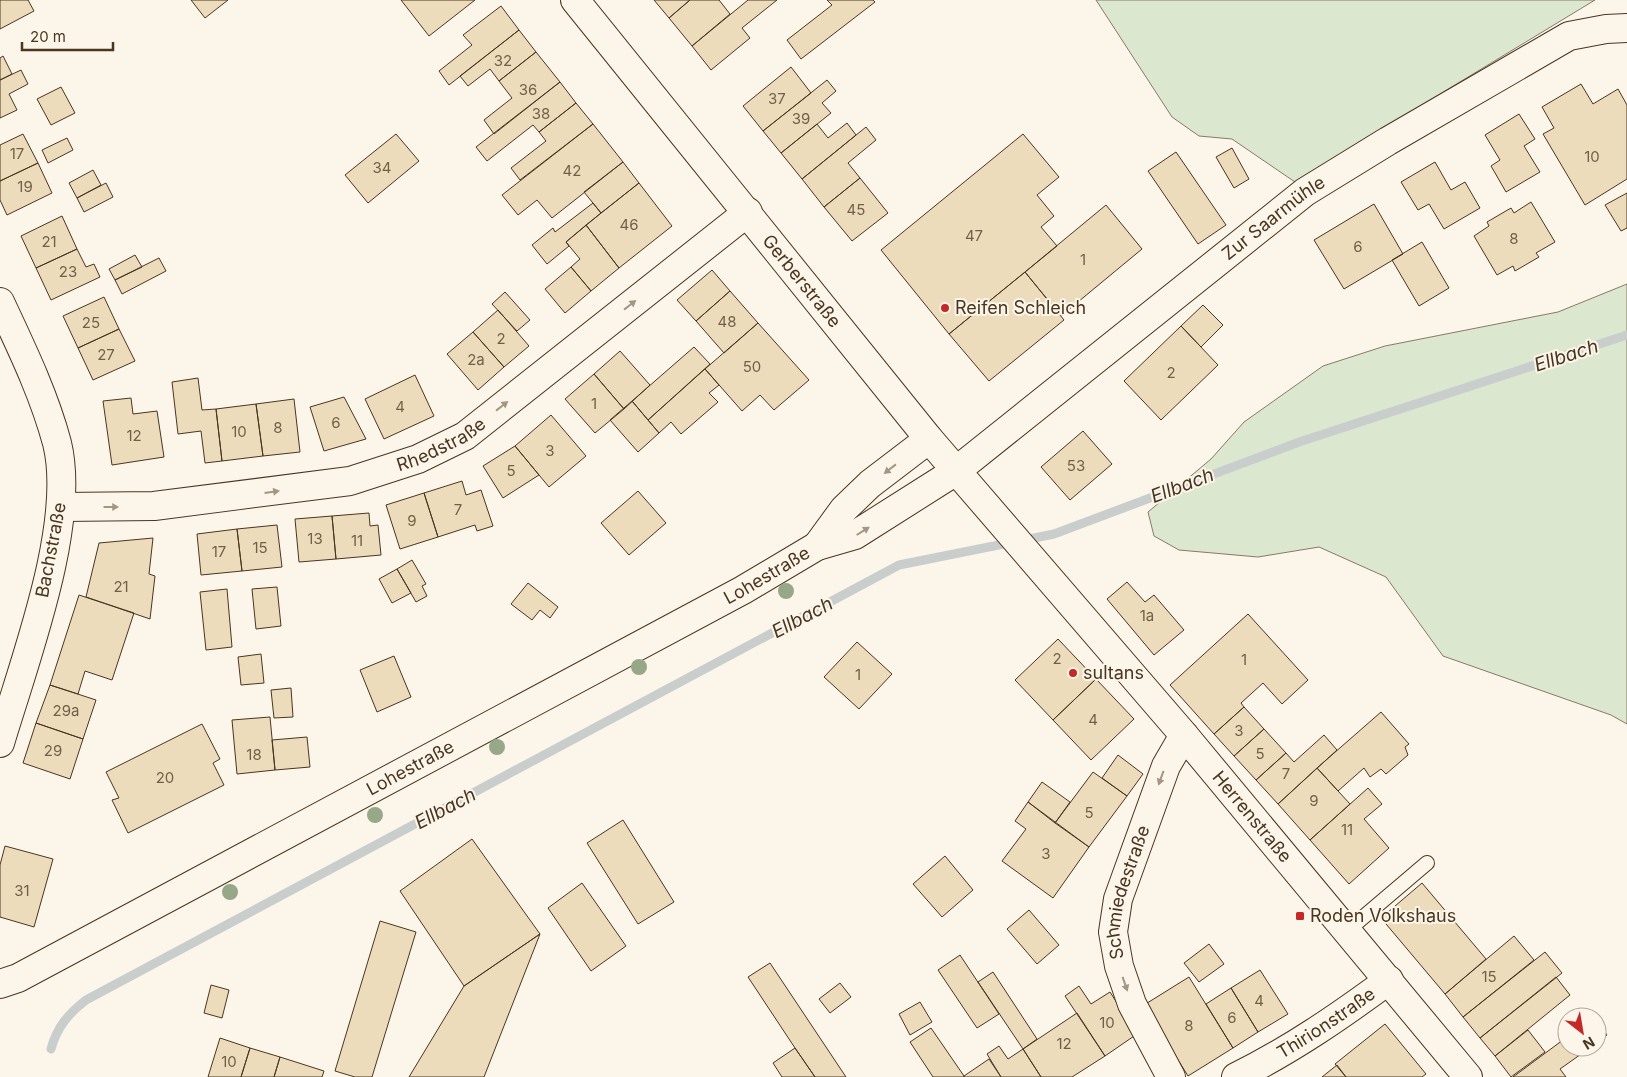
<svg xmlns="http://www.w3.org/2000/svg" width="1627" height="1077" viewBox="0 0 1627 1077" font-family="Inter,sans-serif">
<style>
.green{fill:#dce7d0;stroke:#887966}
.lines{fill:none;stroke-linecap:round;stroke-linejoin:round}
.stream{stroke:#c9cecd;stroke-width:9}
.building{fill:#ecdcbc;stroke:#4a3520}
.lane-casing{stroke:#4a3520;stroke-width:16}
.street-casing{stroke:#4a3520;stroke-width:30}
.secondary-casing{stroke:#4a3520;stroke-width:30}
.lane{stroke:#fbf6e9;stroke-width:14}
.street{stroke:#fbf6e9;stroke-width:28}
.secondary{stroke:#fbf6e9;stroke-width:28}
.tree{fill:#96a887}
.oneway{fill:#a29684}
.poi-dot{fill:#c62828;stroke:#fbf6e9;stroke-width:2}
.labels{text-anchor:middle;stroke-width:4;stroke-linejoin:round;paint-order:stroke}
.number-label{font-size:15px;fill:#725f47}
.street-label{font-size:18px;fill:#4a3520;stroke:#fbf6e9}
.poi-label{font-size:18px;fill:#4a3520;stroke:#fbf6e9;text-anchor:start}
.water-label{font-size:19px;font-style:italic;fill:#4a3520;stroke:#fbf6e9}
</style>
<rect width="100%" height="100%" fill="#fbf6e9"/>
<path class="green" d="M1096,0H1595L1295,182L1232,139L1199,136L1172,117Z
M1627,284V724L1611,715L1443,656L1386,577L1319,547L1258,557L1179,550L1154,536L1148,512L1211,459L1244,422L1323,366L1385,346L1558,312Z"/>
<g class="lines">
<path class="stream" d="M51,1049C57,1027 68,1014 86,1000L899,565L1054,534L1302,441L1627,335"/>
</g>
<path class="building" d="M0,0H28L34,11L0,29Z
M191,0H228L205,18Z
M401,0H475L429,36Z
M654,0H690L669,18Z
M690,0H719L730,14L692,46L669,18Z
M748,0H777L742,28L750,38L711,70L692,46Z
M827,0H873L875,2L801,59L787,40L832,5Z
M501,6L519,30L449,85L439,71L472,45L463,35Z
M519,30L536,52L499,81L490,69L468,86L460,76Z
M536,52L560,82L494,134L484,120L512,98L499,81Z
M3,56L12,74L0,80V58Z
M791,67L811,93L763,131L743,106Z
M21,70L28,84L9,94L17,110L0,118V80Z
M827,80L836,91L822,103L831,113L781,153L763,131Z
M560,82L576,103L539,132L533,125L487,161L476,147Z
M1581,84L1593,104L1618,89L1627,105V179L1585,205L1543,134L1554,128L1542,107Z
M61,87L75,113L51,125L37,99Z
M576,103L593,124L520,180L511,168L546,141L539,132Z
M1519,114L1535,139L1524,146L1540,172L1506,192L1491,166L1500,160L1485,135Z
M847,123L856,135L802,179L781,153L817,124L828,138Z
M593,124L623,162L552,218L537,200L518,215L502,195Z
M866,127L876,140L848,163L860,178L824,207L802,179Z
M23,134L38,163L0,181V145Z
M396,134L419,161L368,203L345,175Z
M1023,134L1059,177L1037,195L1054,216L1041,227L1057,246L949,334L881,250Z
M67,138L73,150L48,163L42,150Z
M1232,148L1249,179L1234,188L1216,157Z
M1176,152L1226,225L1198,244L1148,171Z
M623,162L639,183L601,213L584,192Z
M1435,162L1451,190L1465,182L1480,208L1444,229L1429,204L1418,210L1401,182Z
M38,163L52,193L7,215L0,200V181Z
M93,170L101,185L77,198L69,183Z
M860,178L888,213L852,241L824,207Z
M106,183L113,197L84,212L77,198Z
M639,183L672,226L619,268L586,225Z
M1627,193V228L1621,231L1605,205Z
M1531,202L1555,242L1536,253L1539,257L1515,271L1513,266L1497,275L1474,236L1489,226L1487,222L1511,208L1514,213Z
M593,203L601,213L566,242L569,246L547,264L532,245L553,228L555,232Z
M1374,204L1403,254L1344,289L1314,240Z
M1106,205L1142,249L1061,316L1025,272Z
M62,216L77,249L36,268L21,236Z
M586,225L619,268L591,291L571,267L580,259L566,242Z
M1422,242L1449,288L1419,306L1392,260Z
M77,249L86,267L94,264L100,277L51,300L36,268Z
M135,255L142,267L115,280L109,269Z
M159,258L166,271L122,294L115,280Z
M571,267L591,291L565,313L545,289Z
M712,270L730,291L696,321L677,300Z
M1025,272L1064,320L989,381L949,334Z
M730,291L758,323L724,353L696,321Z
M505,292L530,320L517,331L492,304Z
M104,297L119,329L78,348L63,316Z
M1203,305L1223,325L1201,347L1181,326Z
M498,310L529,346L504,367L473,332Z
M758,323L809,380L774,410L760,395L742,411L705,369Z
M1181,326L1218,365L1161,420L1124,381Z
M119,329L135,361L93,380L78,348Z
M473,332L504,367L478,390L447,354Z
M694,347L710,364L648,420L632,401Z
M620,351L650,385L624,409L594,374Z
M705,369L719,385L709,393L718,402L681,434L671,422L659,433L648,420Z
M594,374L624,409L595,433L565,399Z
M415,375L434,416L384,439L365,399Z
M198,378L202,410L216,409L222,461L205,463L201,431L178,434L172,382Z
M344,397L366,439L324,451L310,407Z
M131,398L133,414L157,411L164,457L112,465L103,401Z
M294,399L300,452L263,456L256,404Z
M632,401L659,433L638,452L610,420Z
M256,404L263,456L222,461L216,409Z
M551,415L586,456L549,487L515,446Z
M1083,431L1112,464L1070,500L1041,467Z
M515,446L539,475L503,498L483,466Z
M462,481L466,495L481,490L493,526L477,531L475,525L438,537L424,493Z
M638,491L666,523L629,555L601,523Z
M424,493L438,537L400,549L386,505Z
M369,513L370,526L378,525L381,555L336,559L332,516Z
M332,516L336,559L299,562L295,519Z
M277,525L282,567L242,571L237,529Z
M237,529L242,571L201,575L197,534Z
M153,538L149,574L155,576L150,619L86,597L99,543Z
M412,560L426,584L422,586L427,596L416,602L397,569Z
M397,569L411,593L392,603L379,579Z
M1127,582L1145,602L1154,595L1184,630L1154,655L1107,599Z
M528,583L558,607L550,618L540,610L532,620L511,604Z
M277,587L281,626L256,629L252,589Z
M227,589L232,647L206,650L200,592Z
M79,595L134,613L112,680L85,671L78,694L50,685Z
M1248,614L1308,680L1282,704L1263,683L1241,703L1244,707L1214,734L1170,685Z
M1058,639L1096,679L1053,720L1015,680Z
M857,642L892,674L859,709L824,677Z
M261,654L264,683L241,685L238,657Z
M394,656L411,697L377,712L360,670Z
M1096,679L1134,719L1091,760L1053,720Z
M50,685L96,700L83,739L36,723Z
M291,688L293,717L274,718L271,690Z
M1244,707L1264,729L1234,756L1214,734Z
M1381,712L1409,744L1405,747L1408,755L1386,774L1381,769L1370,777L1364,768L1338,791L1317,768Z
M270,717L275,770L237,774L232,720Z
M36,723L83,739L70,779L23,763Z
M202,724L220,759L213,763L224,785L128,833L112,800L119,798L106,772Z
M1264,729L1286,753L1256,780L1234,756Z
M1324,735L1337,750L1278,804L1256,780L1286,753L1294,762Z
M307,737L310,767L275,770L272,740Z
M1118,755L1143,774L1127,796L1102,778Z
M1317,768L1350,804L1310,840L1278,804Z
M1093,772L1127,796L1089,847L1055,823Z
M1042,782L1070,802L1055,823L1028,802Z
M1368,788L1382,804L1364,819L1389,848L1349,884L1310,840Z
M1028,802L1089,847L1053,898L1002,861L1026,829L1015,821Z
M623,820L674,902L638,924L587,843Z
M472,839L540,934L464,986L400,891Z
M5,846L53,859L34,927L0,917V865Z
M945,856L973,890L942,917L913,884Z
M582,883L626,946L591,971L548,908Z
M1422,883L1486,959L1445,994L1381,918Z
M1029,910L1059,945L1037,964L1007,929Z
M380,921L416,932L372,1077H355L335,1071Z
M540,934L484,1077H409L464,986Z
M1514,936L1534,960L1463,1017L1445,994Z
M1209,944L1224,964L1199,982L1184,963Z
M1545,952L1562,973L1480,1038L1463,1017Z
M960,955L999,1014L977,1028L938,970Z
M770,963L846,1077H815L795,1048L748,977Z
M1260,970L1288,1014L1258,1032L1231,988Z
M993,972L1037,1039L1023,1049L978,982Z
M1189,977L1233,1048L1188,1076L1144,1005Z
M1556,977L1570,995L1495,1056L1480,1038Z
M840,983L851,997L830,1013L819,999Z
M211,985L229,990L222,1018L204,1013Z
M1079,986L1091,1004L1110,992L1137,1034L1105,1056L1065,996Z
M1231,988L1258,1032L1233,1048L1206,1004Z
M920,1002L932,1022L910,1035L899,1014Z
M1077,1013L1105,1056L1072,1077H1041L1023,1049Z
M1597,1021L1607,1035L1597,1043Z
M1385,1024L1426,1074L1422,1077H1346L1335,1064Z
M931,1028L964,1076V1077H933L910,1042Z
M1528,1030L1545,1052L1511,1077L1495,1056Z
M1567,1037V1047H1591L1560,1069L1566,1077H1513Z
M220,1038L250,1048L241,1077H208Z
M999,1046L1008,1059L1023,1049L1041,1077H1001L987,1054Z
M250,1048L280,1057L274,1077H241Z
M795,1048L815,1077H782L773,1063Z
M280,1057L324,1071L322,1077H274Z
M989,1059L1001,1077H964V1076Z
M1337,1065L1346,1077H1322Z"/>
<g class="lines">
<defs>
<path id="lane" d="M1347,931L1427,863"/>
<g id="street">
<path d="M0,302C21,347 44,394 57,443C77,524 24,662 0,743"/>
<path id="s1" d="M956,471L1305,192L1388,141L1569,36L1606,29L1627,28"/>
<path id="s2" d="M62,507L154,506L350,481L418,459L465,436L748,212"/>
<path id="s3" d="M1171,1077L1132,1004L1119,966L1113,932L1118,899L1166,766L1184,735"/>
<path id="s4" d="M1236,1077C1291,1050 1340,1016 1389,980"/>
</g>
<g id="secondary">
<path id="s5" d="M575,0L929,439L1184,735L1468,1077"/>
<path d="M817,546L844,509L870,484L929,439"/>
<path id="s6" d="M0,984L18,978L743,590L817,546L855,535L956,471"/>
</g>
</defs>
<use href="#lane" class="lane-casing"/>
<use href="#street" class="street-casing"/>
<use href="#secondary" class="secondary-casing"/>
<use href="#lane" class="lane"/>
<use href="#street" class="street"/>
<use href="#secondary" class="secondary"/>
</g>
<g class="tree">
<circle cx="786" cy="591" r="8"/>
<circle cx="639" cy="667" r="8"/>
<circle cx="497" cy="747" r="8"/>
<circle cx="375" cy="815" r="8"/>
<circle cx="230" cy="892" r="8"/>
</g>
<defs><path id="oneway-solid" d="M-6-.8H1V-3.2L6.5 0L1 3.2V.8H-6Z" transform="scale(1.25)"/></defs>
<g class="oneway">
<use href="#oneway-solid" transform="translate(630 305) rotate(-38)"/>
<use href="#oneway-solid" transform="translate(502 406) rotate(-38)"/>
<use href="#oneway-solid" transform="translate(890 469) rotate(142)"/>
<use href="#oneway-solid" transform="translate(272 492) rotate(-8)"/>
<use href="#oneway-solid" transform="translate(111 507)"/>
<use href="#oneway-solid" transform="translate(863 531) rotate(-32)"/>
<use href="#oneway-solid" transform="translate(1161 778) rotate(110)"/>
<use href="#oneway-solid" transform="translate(1125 984) rotate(71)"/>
</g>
<g class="poi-dot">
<circle cx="945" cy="308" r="5"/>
<circle cx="1073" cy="673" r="5"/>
<rect x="1295" y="911" width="10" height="10" rx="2.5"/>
</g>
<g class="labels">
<g class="number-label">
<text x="503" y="66">32</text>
<text x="528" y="95">36</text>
<text x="777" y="104">37</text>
<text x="541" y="119">38</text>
<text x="801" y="124">39</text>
<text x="17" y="159">17</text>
<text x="1592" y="162">10</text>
<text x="382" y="173">34</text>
<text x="572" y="176">42</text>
<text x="25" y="192">19</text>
<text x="856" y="215">45</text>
<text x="629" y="230">46</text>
<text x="974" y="241">47</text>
<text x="1514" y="244">8</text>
<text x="49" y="247">21</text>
<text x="1358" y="252">6</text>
<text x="1083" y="265">1</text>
<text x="68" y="277">23</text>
<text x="727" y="327">48</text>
<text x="91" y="328">25</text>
<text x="501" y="344">2</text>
<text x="106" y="360">27</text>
<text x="476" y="365">2a</text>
<text x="752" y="372">50</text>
<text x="1171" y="378">2</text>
<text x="594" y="409">1</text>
<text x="400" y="412">4</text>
<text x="336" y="428">6</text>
<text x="278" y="433">8</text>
<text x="239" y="437">10</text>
<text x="134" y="441">12</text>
<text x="550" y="456">3</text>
<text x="1076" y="471">53</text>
<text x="511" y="476">5</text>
<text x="458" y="515">7</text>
<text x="412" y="526">9</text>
<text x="315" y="544">13</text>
<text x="357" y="546">11</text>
<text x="260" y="553">15</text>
<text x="219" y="557">17</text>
<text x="121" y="592">21</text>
<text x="1147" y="621">1a</text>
<text x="1057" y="664">2</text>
<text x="1244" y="665">1</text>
<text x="858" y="680">1</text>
<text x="66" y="716">29a</text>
<text x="1093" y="725">4</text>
<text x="1239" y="736">3</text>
<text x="53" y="756">29</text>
<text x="1260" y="759">5</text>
<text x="254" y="760">18</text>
<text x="1286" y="779">7</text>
<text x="165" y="783">20</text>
<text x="1314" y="806">9</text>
<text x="1089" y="818">5</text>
<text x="1347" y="835">11</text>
<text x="1046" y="859">3</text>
<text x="22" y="896">31</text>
<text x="1489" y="982">15</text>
<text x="1259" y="1006">4</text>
<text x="1232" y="1023">6</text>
<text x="1107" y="1028">10</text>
<text x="1189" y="1031">8</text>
<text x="1064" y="1049">12</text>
<text x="229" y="1067">10</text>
</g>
<g class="street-label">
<text dy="6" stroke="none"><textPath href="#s1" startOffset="406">Zur Saarmühle</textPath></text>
<text dy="6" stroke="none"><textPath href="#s5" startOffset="361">Gerberstraße</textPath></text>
<text dy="6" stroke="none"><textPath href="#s2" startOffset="388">Rhedstraße</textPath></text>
<text transform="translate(51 550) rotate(-79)" y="6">Bachstraße</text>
<text dy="6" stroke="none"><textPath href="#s6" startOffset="869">Lohestraße</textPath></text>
<text dy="6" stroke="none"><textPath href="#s6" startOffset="464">Lohestraße</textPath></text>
<text dy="6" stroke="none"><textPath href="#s5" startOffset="1061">Herrenstraße</textPath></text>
<text dy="6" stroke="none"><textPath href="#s3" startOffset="199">Schmiedestraße</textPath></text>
<text dy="6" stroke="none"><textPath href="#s4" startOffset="105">Thirionstraße</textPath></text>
</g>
<g class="poi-label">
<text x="955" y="314">Reifen Schleich</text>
<text x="1083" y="679">sultans</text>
<text x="1310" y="922">Roden Volkshaus</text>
</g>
<g class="water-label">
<text transform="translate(1566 355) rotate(-18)" y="7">Ellbach</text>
<text transform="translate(1182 485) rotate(-21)" y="7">Ellbach</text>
<text transform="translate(802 617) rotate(-28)" y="7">Ellbach</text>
<text transform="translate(445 808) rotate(-28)" y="7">Ellbach</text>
</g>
</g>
<g transform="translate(1582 1032) rotate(149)"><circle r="24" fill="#fbf6e9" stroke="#b4a999"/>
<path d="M0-4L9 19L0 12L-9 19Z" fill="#c62828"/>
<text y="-8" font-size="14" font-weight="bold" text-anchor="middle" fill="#4a3520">N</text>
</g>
<path d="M22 42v8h91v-8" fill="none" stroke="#4a3520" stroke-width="2.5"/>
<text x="30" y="42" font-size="15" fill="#4a3520" stroke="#fbf6e9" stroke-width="4" paint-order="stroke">20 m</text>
</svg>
